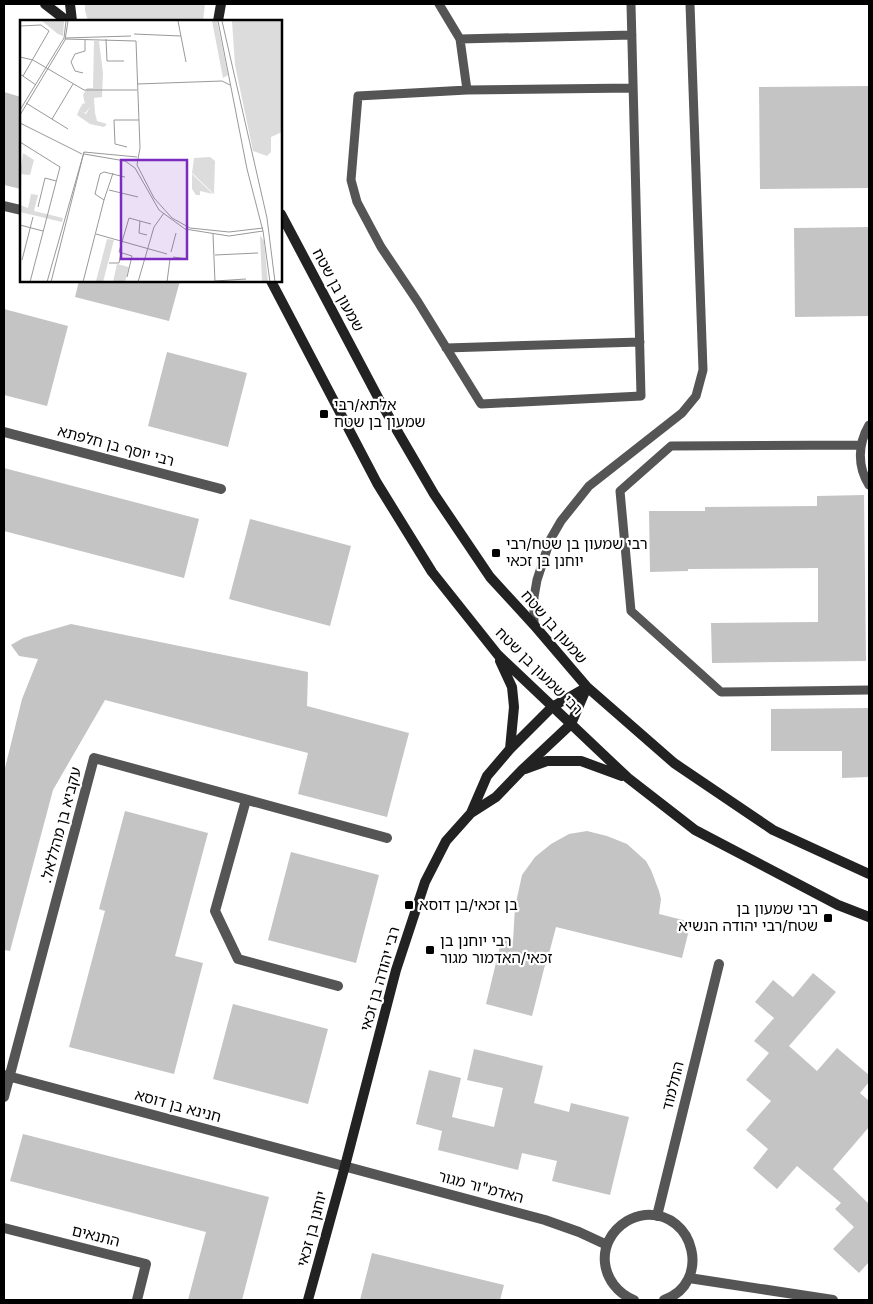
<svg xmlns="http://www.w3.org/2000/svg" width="873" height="1304" viewBox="0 0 873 1304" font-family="Inter,'Noto Sans Hebrew',sans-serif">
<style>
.green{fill:#dcdcdc}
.building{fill:#c4c4c4}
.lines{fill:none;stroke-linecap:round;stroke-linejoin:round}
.lane{stroke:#555;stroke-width:9}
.street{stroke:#555;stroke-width:10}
.secondary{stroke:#222;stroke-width:10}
.poi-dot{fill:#000;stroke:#fff;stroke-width:2}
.labels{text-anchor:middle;stroke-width:4.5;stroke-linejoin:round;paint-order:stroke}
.street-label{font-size:15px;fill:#000;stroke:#fff}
.poi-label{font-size:15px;fill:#000;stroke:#fff;text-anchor:start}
.inset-road{fill:none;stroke:#999;stroke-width:1}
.view{fill:#7b2cbf;fill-opacity:0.15;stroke:#7b2cbf;stroke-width:2.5}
.inset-edge{fill:none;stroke:#000;stroke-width:2.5}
</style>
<rect width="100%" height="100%" fill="#fff"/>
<path class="green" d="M85,4H205L203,21H88L85,10Z"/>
<path class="building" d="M869,86V188L760,189L759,87Z
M4,92L21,97V189L4,185Z
M869,227V316L795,317L794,228Z
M79,281H180L169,321L75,297Z
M4,309L68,326L47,406L4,395Z
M167,352L247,373L228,447L148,426Z
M4,468L199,519L184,578L4,531Z
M864,495L866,661L712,663L711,623L818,622V568L688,569V571L650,572L649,511H705V507L817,506V496Z
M250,519L351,546L330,626L229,599Z
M71,624L308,672L307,706L409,733L387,817L298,794L308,753L105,700L53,790L10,951L4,950V772L22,699L38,659L19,656L11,645L23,638Z
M868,708L869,777L842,778V751H771V709Z
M125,811L208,833L175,956L203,963L174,1074L69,1047L105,911L99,909Z
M587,831L607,836L627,844L646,861L651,870L659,891L661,899L659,914L691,922L682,958L556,927L546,965H545L532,1016L486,1004L502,938L513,941L515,907L522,875L535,857L551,844L569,834Z
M291,852L379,875L356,963L268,940Z
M813,973L836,992L789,1046L817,1071L837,1048L869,1075V1082L860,1093L869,1101V1127L833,1169L869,1204V1262L859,1273L833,1249L854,1227L835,1209L841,1203L797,1166L777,1189L753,1168L768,1149L746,1130L771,1101L746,1080L769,1053L754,1041L774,1018L755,1002L773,980L793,997Z
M233,1004L328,1029L308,1104L213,1079Z
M474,1049L543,1066L534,1103L569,1112L571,1103L629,1117L610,1195L552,1181L557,1161L522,1153L518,1170L438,1150L442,1131L416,1124L429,1070L461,1078L452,1117L494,1127L503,1088L467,1080Z
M23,1134L269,1197L242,1300H188L206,1232L10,1181Z
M372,1253L504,1285L500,1300H360Z"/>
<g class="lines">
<path class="lane" d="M439,4L460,39L467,90L633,88
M460,39L632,35
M467,90L358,96L351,180L357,202L381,247L418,302L481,404L641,396L631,4
M446,348L640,342
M869,425C858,444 857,466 869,485
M861,445L671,446L620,491L631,611L721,692L869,690
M534,625V597L537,580L550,540L561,521L589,486L682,413L696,396L703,370L690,4"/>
<path class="street" d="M4,206L21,210
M4,432L221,489
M246,800L215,911L238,959L338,986
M4,1075L545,1220L579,1232L607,1245
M4,1097L94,758L387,838
M657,1216L719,964
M4,1228L146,1264L137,1300
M689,1278L833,1300
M634,1300C600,1286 593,1242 627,1221C632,1218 638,1216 645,1215C695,1211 712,1283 664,1300"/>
<path class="secondary" d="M45,4L67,21
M70,4L72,21
M218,21L221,4
M281,214L381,403L434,494L490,577L534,625L587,687L674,763L773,830L869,874
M271,281L377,483L432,572L498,655L628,778L695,830L838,905L869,917
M500,661L512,687L514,707L510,749
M525,769L547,761H581L622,776
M471,813L487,776L510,749L552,707L587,687
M308,1300L345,1166L396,970L425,882L446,841L471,813L496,797L522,770L571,724L587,687"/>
</g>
<g class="poi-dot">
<rect x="319" y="409" width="10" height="10" rx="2.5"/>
<rect x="491" y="548" width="10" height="10" rx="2.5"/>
<rect x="404" y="900" width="10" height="10" rx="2.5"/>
<rect x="823" y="913" width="10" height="10" rx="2.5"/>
<rect x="425" y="945" width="10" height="10" rx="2.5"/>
</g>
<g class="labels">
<g class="street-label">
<text transform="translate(338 290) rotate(62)" y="5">שמעון בן שטח</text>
<text transform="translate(116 446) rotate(15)" y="5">רבי יוסף בן חלפתא</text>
<text transform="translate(554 627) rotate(49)" y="5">שמעון בן שטח</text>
<text transform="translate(539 671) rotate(45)" y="5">רבי שמעון בן שטח</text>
<text transform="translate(61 825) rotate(-75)" y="5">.עקביא בן מהללאל</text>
<text transform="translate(380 979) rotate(-74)" y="5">רבי יהודה בן זכאי</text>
<text transform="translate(673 1086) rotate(-76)" y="5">התלמוד</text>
<text transform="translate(178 1106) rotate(15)" y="5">חנינא בן דוסא</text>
<text transform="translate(481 1187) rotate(15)" y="5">האדמ"ור מגור</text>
<text transform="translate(312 1229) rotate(-75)" y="5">יוחנן בן זכאי</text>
<text transform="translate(96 1236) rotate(14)" y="5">התנאים</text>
</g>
<g class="poi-label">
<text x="334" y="410">אלתא/רבי<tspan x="334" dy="17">שמעון בן שטח</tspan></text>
<text x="506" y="549">רבי שמעון בן שטח/רבי<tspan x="506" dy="17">יוחנן בן זכאי</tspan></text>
<text x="419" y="910">בן זכאי/בן דוסא</text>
<text x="818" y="914" text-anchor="end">רבי שמעון בן<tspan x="818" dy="17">שטח/רבי יהודה הנשיא</tspan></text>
<text x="440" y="946">רבי יוחנן בן<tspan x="440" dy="17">זכאי/האדמור מגור</tspan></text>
</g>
</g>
<g transform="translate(20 20)">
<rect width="262" height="262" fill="#fff"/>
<path d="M22,1H44L43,16L38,14ZM192,1H197L208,55L203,58ZM212,1H262V112L251,117V132L247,136L233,131L215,45ZM74,21H79L83,53L82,77L74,78L75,93L77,101L87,104L84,107L70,104L57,95L59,90L66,94L70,87L65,93L59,90L63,83L65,84L63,75L67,68H73ZM3,133L14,140L10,155L0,154ZM190,137L195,141L194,174L172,153L174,138ZM172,154L193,174L180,171V175H176L172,169ZM11,174L18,175L14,191L43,198L42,202L0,192V185L8,188ZM240,215L244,221L248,262H242ZM87,219L94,220L83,262H79L76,261ZM97,244L109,247L105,262H93Z" fill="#dcdcdc"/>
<path class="inset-road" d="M158,1L166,42M198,1L227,149L243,211L250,262M202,1L247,198L255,262M0,6L21,5L29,11L3,56M114,14L161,16M45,18L111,16M45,19L116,21M86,19L87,41H104M116,21L120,128L117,145L134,178L152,198L170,208L209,212L243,208M0,37L13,40L64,70H117M63,53L55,51L51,42L55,34L65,31V20M0,54L16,65M117,64L202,61L210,65M6,83L48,109M0,90L44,18L46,1M0,95L45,20L48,1M32,99L53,64M0,103L62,134M0,122L40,147L10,262M107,127L95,124L94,100H119M64,132L117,137M64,134L105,141L115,148L139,190L165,209L209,216L243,211M89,170L118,177M84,180L75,174L80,154L84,152L105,157M84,180L93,153M18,187L25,158L36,161M120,201L119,213L127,215M0,205L23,211M76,214L147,234M193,214L195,262M151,232L156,213M195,235L238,233M153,237L168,239M2,240L13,197M89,243H99L101,233M107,257L112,236L99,232L109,198L131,204M195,261L226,259M27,262L64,132M31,262L64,132M63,262L84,180M118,262L134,207L144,193M147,262L150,239"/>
<path class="view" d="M101,140H167V239H101Z"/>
<rect width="262" height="262" class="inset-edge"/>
</g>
<rect width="873" height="1304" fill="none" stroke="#000000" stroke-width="10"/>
</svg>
